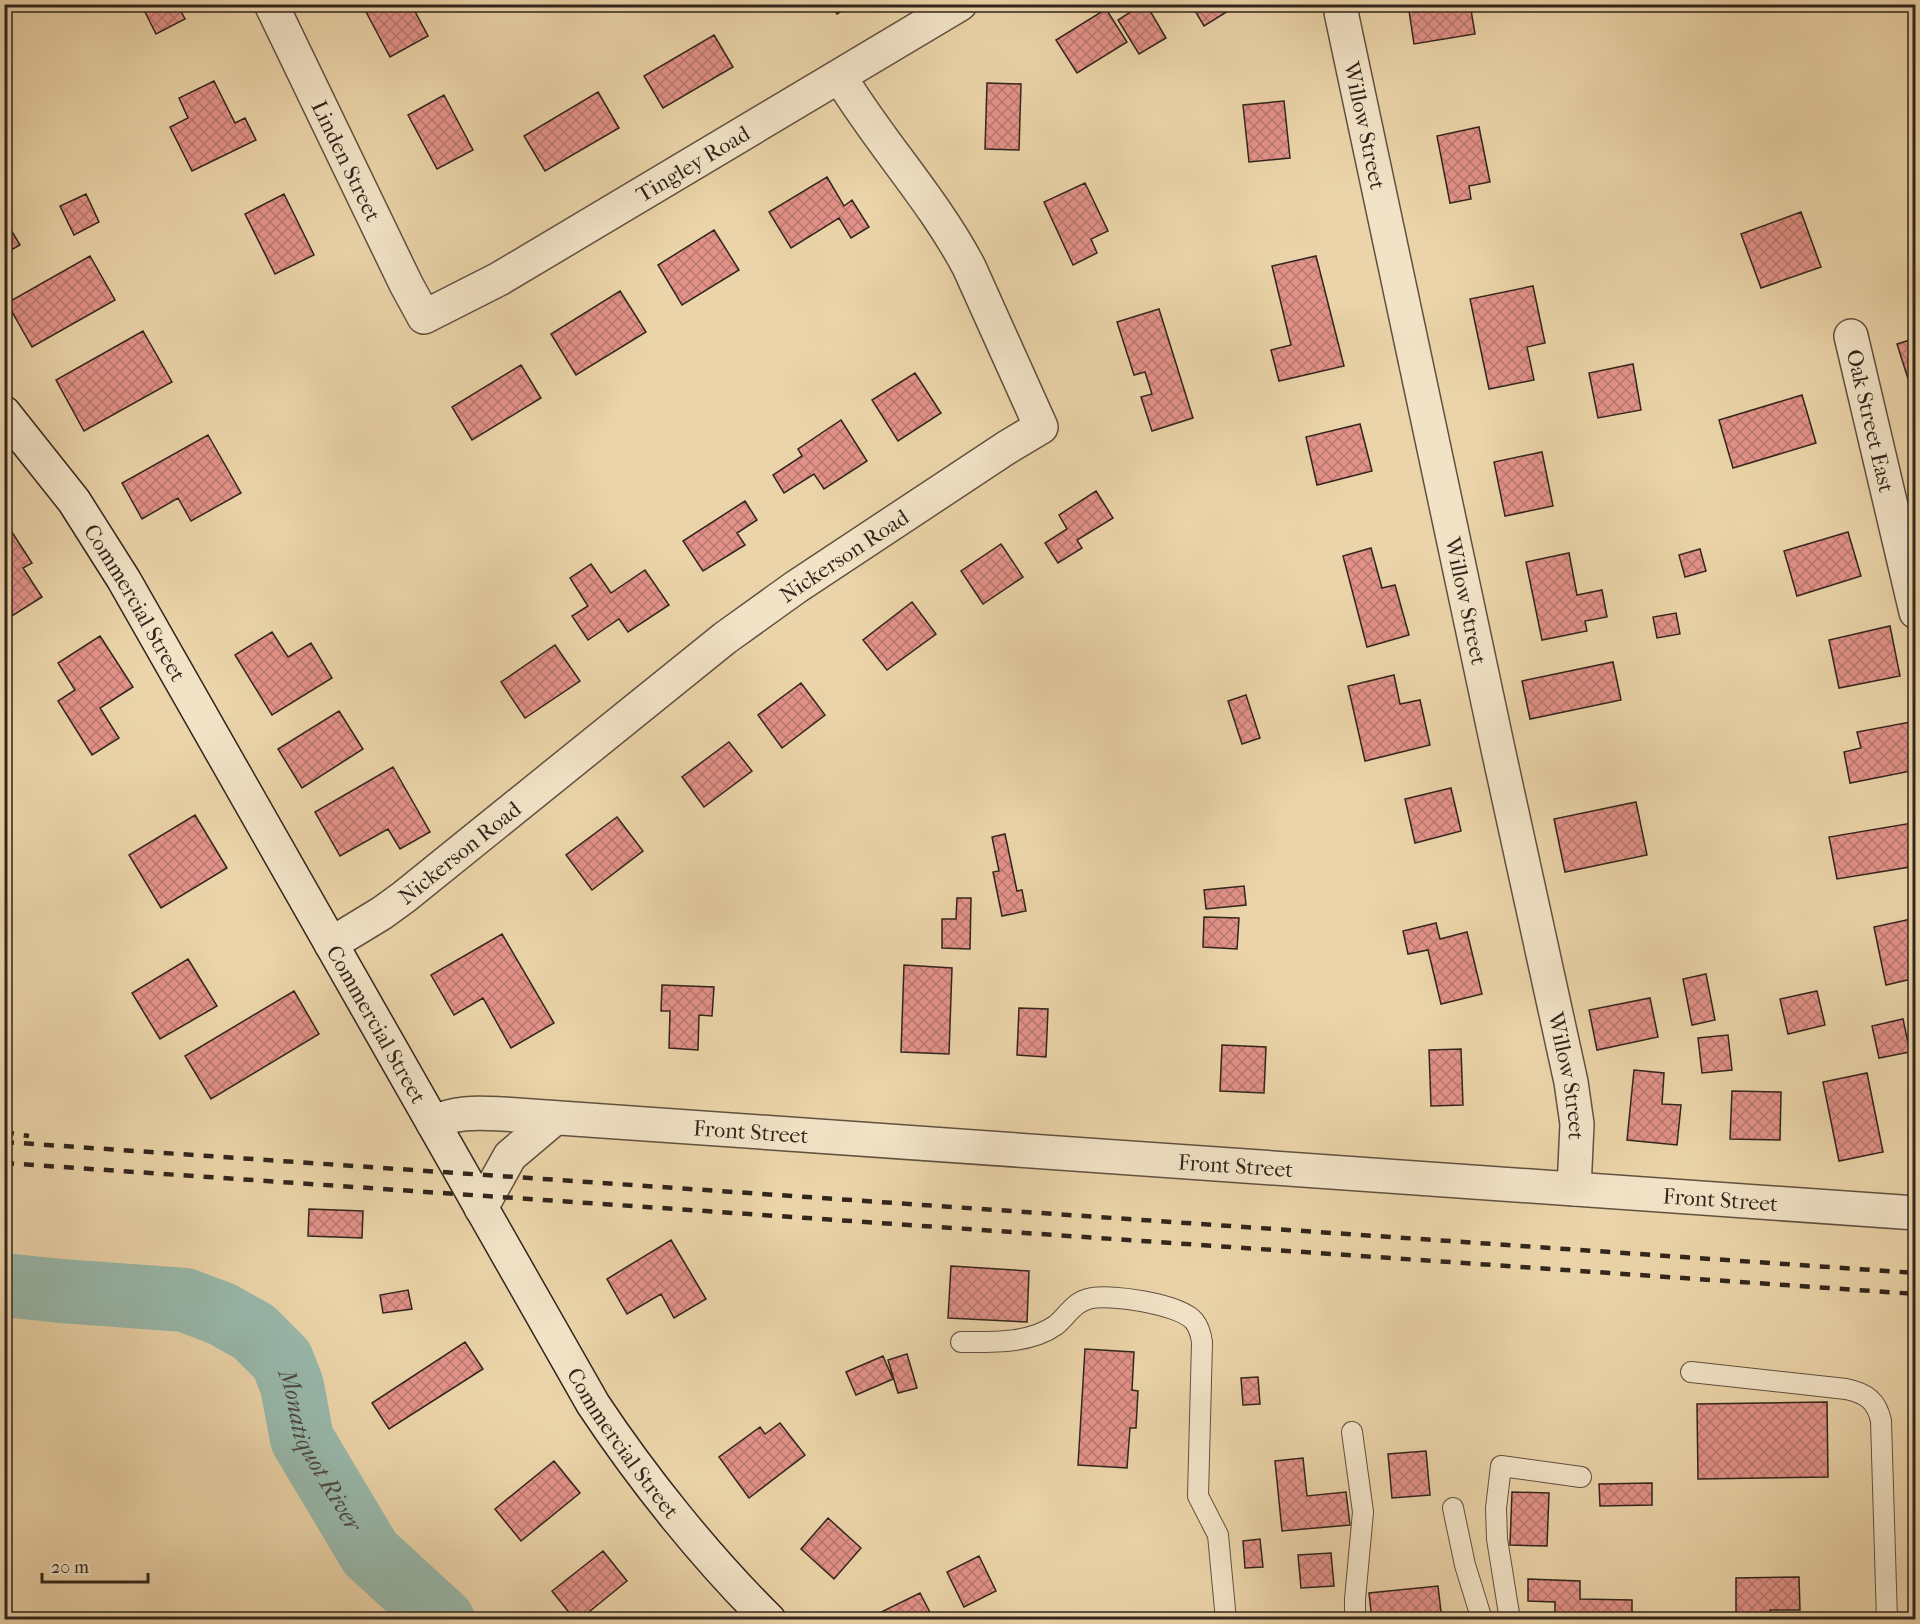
<svg xmlns="http://www.w3.org/2000/svg" width="1920" height="1624" viewBox="0 0 1920 1624" font-family="'IM FELL French Canon',serif">
<style>
.lines{fill:none;stroke-linecap:round;stroke-linejoin:round}
.river{stroke:#98b8ab;stroke-width:64}
.building{fill:url(#building-cross-hatch);stroke:#32251c;stroke-width:1.5}
.lane-casing{stroke:#60513f;stroke-width:22}
.street-casing{stroke:#60513f;stroke-width:36}
.secondary-casing{stroke:#32251c;stroke-width:36}
.lane{stroke:#f2e3c7;stroke-width:20}
.street{stroke:#f2e3c7;stroke-width:33}
.secondary{stroke:#f2e3c7;stroke-width:33}
.rail{stroke:#32251c;stroke-width:4.5;stroke-dasharray:10 10;stroke-linecap:butt}
.labels{text-anchor:middle;stroke-width:5;stroke-linejoin:round;paint-order:stroke}
.street-label{font-size:22px;fill:#32251c;stroke:#f2e3c7}
.water-label{font-size:24px;font-style:italic;fill:#4c4a40;stroke:#f2e3c7}
</style>
<defs>
<pattern id="building-cross-hatch" width="8" height="8" patternUnits="userSpaceOnUse" patternTransform="scale(1.5)"><rect width="8" height="8" fill="#e39289"/><path d="M0 0l8 8M0 8l8-8" fill="none" stroke="#b9776f"/></pattern>
</defs>
<rect width="100%" height="100%" fill="#ebd4a9"/>
<filter id="stains"><feTurbulence type="fractalNoise" baseFrequency=".00333" numOctaves="4"/><feColorMatrix values="0 0 0 0 .2 0 0 0 0 .09 0 0 0 0 .02 0 0 0 .5 -.17"/></filter>
<radialGradient id="worn" r=".72"><stop offset=".6" stop-color="#630" stop-opacity="0"/><stop offset="1" stop-color="#630" stop-opacity=".3"/></radialGradient>
<g class="lines">
<path class="river" id="s1" d="M4,1285L61,1291L185,1300L222,1314L254,1332L282,1360L292,1386L302,1439L370,1553L443,1620"/>
</g>
<path class="building" d="M141,4H177L185,19L156,34Z
M373,4H411L428,36L390,57L365,10Z
M831,4H853L837,14Z
M1143,4H1146L1166,38L1139,54L1118,20Z
M1191,4H1231L1233,8L1204,26Z
M1408,4H1470L1475,34L1414,44Z
M1106,9L1127,42L1077,73L1056,40Z
M714,35L733,67L663,108L644,76Z
M214,81L235,123L245,118L256,140L192,171L170,127L188,118L179,98Z
M987,83L1021,84L1019,150L985,149Z
M598,92L619,128L545,171L524,136Z
M444,95L473,150L437,169L408,115Z
M1284,101L1290,158L1249,162L1243,105Z
M1479,127L1490,182L1469,186L1471,199L1450,203L1437,136Z
M827,177L844,206L852,200L869,227L851,238L839,218L791,248L769,212Z
M1085,183L1108,231L1091,239L1097,253L1073,265L1044,202Z
M86,194L99,222L74,235L60,206Z
M284,194L314,255L275,274L245,214Z
M1801,212L1821,267L1761,288L1741,234Z
M4,218L20,245L4,254Z
M714,230L739,270L682,305L658,265Z
M90,256L115,300L32,347L7,303Z
M1316,256L1344,366L1279,381L1271,350L1291,345L1272,266Z
M1533,286L1545,343L1527,347L1534,380L1489,389L1470,299Z
M620,291L646,332L576,375L551,334Z
M1159,309L1193,418L1152,431L1141,397L1152,394L1145,372L1134,375L1117,322Z
M143,331L172,382L84,431L56,380Z
M1916,338V404L1897,344Z
M1633,364L1641,410L1598,418L1589,373Z
M521,365L541,398L472,440L452,407Z
M915,373L941,413L898,441L872,400Z
M1802,395L1816,443L1733,468L1719,420Z
M841,420L867,461L824,489L814,474L784,493L773,475L802,456L798,449Z
M1360,424L1372,471L1317,485L1306,437Z
M208,435L241,493L191,521L178,498L142,519L122,483Z
M1542,452L1553,506L1505,516L1494,462Z
M1096,491L1113,518L1077,540L1082,548L1058,563L1045,543L1067,529L1059,515Z
M745,501L757,520L737,533L745,545L703,571L683,541Z
M6,523L32,563L23,568L42,597L4,621V524Z
M1848,532L1861,576L1797,596L1784,551Z
M1001,544L1023,577L983,604L961,571Z
M1371,548L1382,588L1395,585L1409,635L1367,647L1343,556Z
M1700,549L1706,571L1685,577L1679,555Z
M1569,553L1577,595L1602,590L1607,617L1585,621L1587,631L1542,640L1526,562Z
M591,564L611,593L645,570L669,605L628,632L619,619L588,640L572,616L588,606L570,578Z
M912,602L936,634L887,670L863,640Z
M1676,613L1680,634L1657,638L1653,617Z
M1890,626L1900,676L1839,688L1829,640Z
M272,632L288,657L311,643L332,678L272,715L235,655Z
M100,636L133,687L100,708L119,738L92,755L58,701L75,690L58,663Z
M555,645L580,681L525,718L501,682Z
M1613,662L1621,700L1530,719L1522,681Z
M1394,675L1400,704L1420,700L1430,745L1365,761L1348,686Z
M801,683L825,715L782,748L758,715Z
M1246,695L1260,738L1242,744L1228,701Z
M339,711L363,749L302,788L278,749Z
M1910,722L1916,752V770L1850,783L1844,752L1861,748L1857,732Z
M729,742L752,771L704,807L682,777Z
M393,767L430,832L400,849L388,829L340,856L315,812Z
M1451,788L1461,831L1415,843L1405,799Z
M1636,802L1647,855L1565,872L1554,819Z
M195,815L227,868L161,908L129,855Z
M617,817L643,851L592,890L566,855Z
M1912,823L1916,844V866L1837,879L1829,837Z
M1005,834L1017,891L1022,890L1026,911L1002,916L993,872L999,871L992,837Z
M1244,886L1246,905L1206,909L1204,890Z
M957,898H971L970,949L942,948V919H956Z
M1204,917L1239,918L1237,949L1203,947Z
M1916,918V955H1914L1916,978L1886,985L1874,927Z
M1436,923L1440,939L1467,932L1482,994L1441,1004L1428,950L1408,954L1403,931Z
M502,934L554,1023L511,1048L483,998L454,1015L431,975Z
M188,959L217,1006L160,1039L132,993Z
M904,965L952,968L949,1054L901,1052Z
M1706,974L1715,1020L1692,1025L1683,979Z
M662,985L714,987L712,1016L699,1015L698,1050L669,1048L670,1011H661Z
M294,991L319,1034L211,1099L185,1056Z
M1817,991L1825,1025L1788,1034L1780,999Z
M1650,998L1658,1037L1597,1050L1589,1010Z
M1019,1008L1048,1009L1046,1057L1017,1055Z
M1903,1019L1910,1052L1879,1058L1872,1026Z
M1728,1035L1732,1070L1702,1073L1698,1038Z
M1222,1045L1266,1047L1264,1093L1220,1091Z
M1461,1049L1463,1105L1431,1106L1429,1050Z
M1634,1070L1664,1073L1662,1104L1681,1105L1677,1145L1627,1140Z
M1867,1073L1883,1152L1839,1161L1823,1082Z
M1732,1091L1781,1092L1780,1140L1730,1139Z
M309,1209L363,1211L362,1238L308,1236Z
M671,1240L706,1299L674,1318L661,1294L627,1314L607,1279Z
M951,1266L1029,1271L1027,1322L948,1318Z
M408,1290L412,1309L383,1313L380,1295Z
M465,1342L483,1369L389,1429L372,1403Z
M1085,1349L1134,1352L1132,1390L1138,1391L1136,1428H1130L1127,1468L1078,1465Z
M907,1354L917,1388L898,1393L888,1360Z
M883,1356L893,1379L856,1395L846,1372Z
M1258,1377L1260,1404L1243,1405L1241,1378Z
M1827,1402L1828,1477L1698,1479L1697,1404Z
M780,1423L805,1455L749,1498L719,1457L760,1427L765,1434Z
M1426,1451L1430,1495L1392,1498L1388,1454Z
M1303,1458L1307,1496L1346,1492L1350,1525L1282,1531L1275,1461Z
M554,1461L580,1493L521,1541L495,1509Z
M1652,1483V1505L1600,1506L1599,1484Z
M1512,1492L1549,1493L1547,1546L1510,1545Z
M828,1518L861,1548L834,1579L801,1549Z
M1260,1539L1263,1567L1245,1568L1243,1541Z
M603,1551L627,1581L579,1620H575L552,1591Z
M1331,1553L1334,1586L1301,1588L1298,1555Z
M979,1556L996,1591L964,1607L947,1572Z
M1799,1577L1800,1610H1770V1620H1736V1578Z
M1528,1579L1580,1581V1599L1632,1600V1620H1555V1602L1528,1601Z
M1438,1586L1442,1620H1372L1369,1593Z
M920,1593L934,1620H877L875,1615Z"/>
<g class="lines">
<defs>
<path id="lane" d="M961,1342C991,1342 1030,1344 1056,1325C1067,1316 1073,1303 1088,1299C1108,1293 1180,1304 1194,1321C1199,1327 1201,1335 1202,1342L1198,1496L1218,1535L1226,1620
M1691,1372L1846,1389C1866,1393 1877,1401 1881,1421L1887,1620
M1352,1432L1363,1512L1355,1599V1620
M1453,1508L1465,1565L1482,1620
M1510,1620L1497,1539L1496,1508L1501,1466L1581,1477"/>
<g id="street">
<path id="s2" d="M271,4L406,284L424,317L499,279L960,4"/>
<path id="s3" d="M1341,12L1498,749L1571,1082L1577,1124L1574,1189"/>
<path id="s4" d="M1851,336L1916,612"/>
<path id="s5" d="M331,944L382,913L404,897L725,638L796,587L1006,448L1041,427L969,267C933,199 880,143 840,77"/>
<path id="s6" d="M433,1123C455,1111 479,1113 503,1114L1916,1213"/>
<path d="M481,1208L510,1156L555,1118"/>
</g>
<g id="secondary">
<path id="s7" d="M4,413L74,501L124,580L593,1404C642,1478 706,1558 769,1620"/>
</g>
</defs>
<use href="#lane" class="lane-casing"/>
<use href="#street" class="street-casing"/>
<use href="#secondary" class="secondary-casing"/>
<use href="#lane" class="lane"/>
<use href="#street" class="street"/>
<use href="#secondary" class="secondary"/>
<path class="rail" d="M4,1132L29,1136
M4,1142L1916,1273
M4,1163L1916,1294"/>
</g>
<g class="labels">
<g class="street-label">
<text dy="8" stroke="none"><textPath href="#s3" startOffset="116">Willow Street</textPath></text>
<text dy="8" stroke="none"><textPath href="#s2" startOffset="174">Linden Street</textPath></text>
<text dy="8" stroke="none"><textPath href="#s2" startOffset="658">Tingley Road</textPath></text>
<text dy="8" stroke="none"><textPath href="#s4" startOffset="87">Oak Street East</textPath></text>
<text dy="8" stroke="none"><textPath href="#s5" startOffset="644">Nickerson Road</textPath></text>
<text dy="8" stroke="none"><textPath href="#s3" startOffset="602">Willow Street</textPath></text>
<text dy="8" stroke="none"><textPath href="#s7" startOffset="231">Commercial Street</textPath></text>
<text dy="8" stroke="none"><textPath href="#s5" startOffset="158">Nickerson Road</textPath></text>
<text dy="8" stroke="none"><textPath href="#s7" startOffset="717">Commercial Street</textPath></text>
<text dy="8" stroke="none"><textPath href="#s3" startOffset="1088">Willow Street</textPath></text>
<text dy="8" stroke="none"><textPath href="#s6" startOffset="320">Front Street</textPath></text>
<text dy="8" stroke="none"><textPath href="#s6" startOffset="806">Front Street</textPath></text>
<text dy="8" stroke="none"><textPath href="#s6" startOffset="1292">Front Street</textPath></text>
<text dy="8" stroke="none"><textPath href="#s7" startOffset="1203">Commercial Street</textPath></text>
</g>
<g class="water-label">
<text dy="8" stroke="none"><textPath href="#s1" startOffset="396">Monatiquot River</textPath></text>
</g>
</g>
<rect width="1920" height="1624" fill="none" stroke="#ebd4a9" stroke-width="24"/>
<rect x="6" y="6" width="1908" height="1612" fill="none" stroke="#32251c" stroke-width="3"/>
<rect x="12" y="12" width="1896" height="1600" fill="none" stroke="#32251c" stroke-width="1.5"/>
<path d="M42 1573v9h106v-9" fill="none" stroke="#32251c" stroke-width="3"/>
<text x="51" y="1573" font-size="18" fill="#32251c" stroke="#f2e3c7" stroke-width="4.5" paint-order="stroke">20 m</text>
<rect width="100%" height="100%" filter="url(#stains)"/>
<rect width="100%" height="100%" fill="url(#worn)"/>
</svg>
